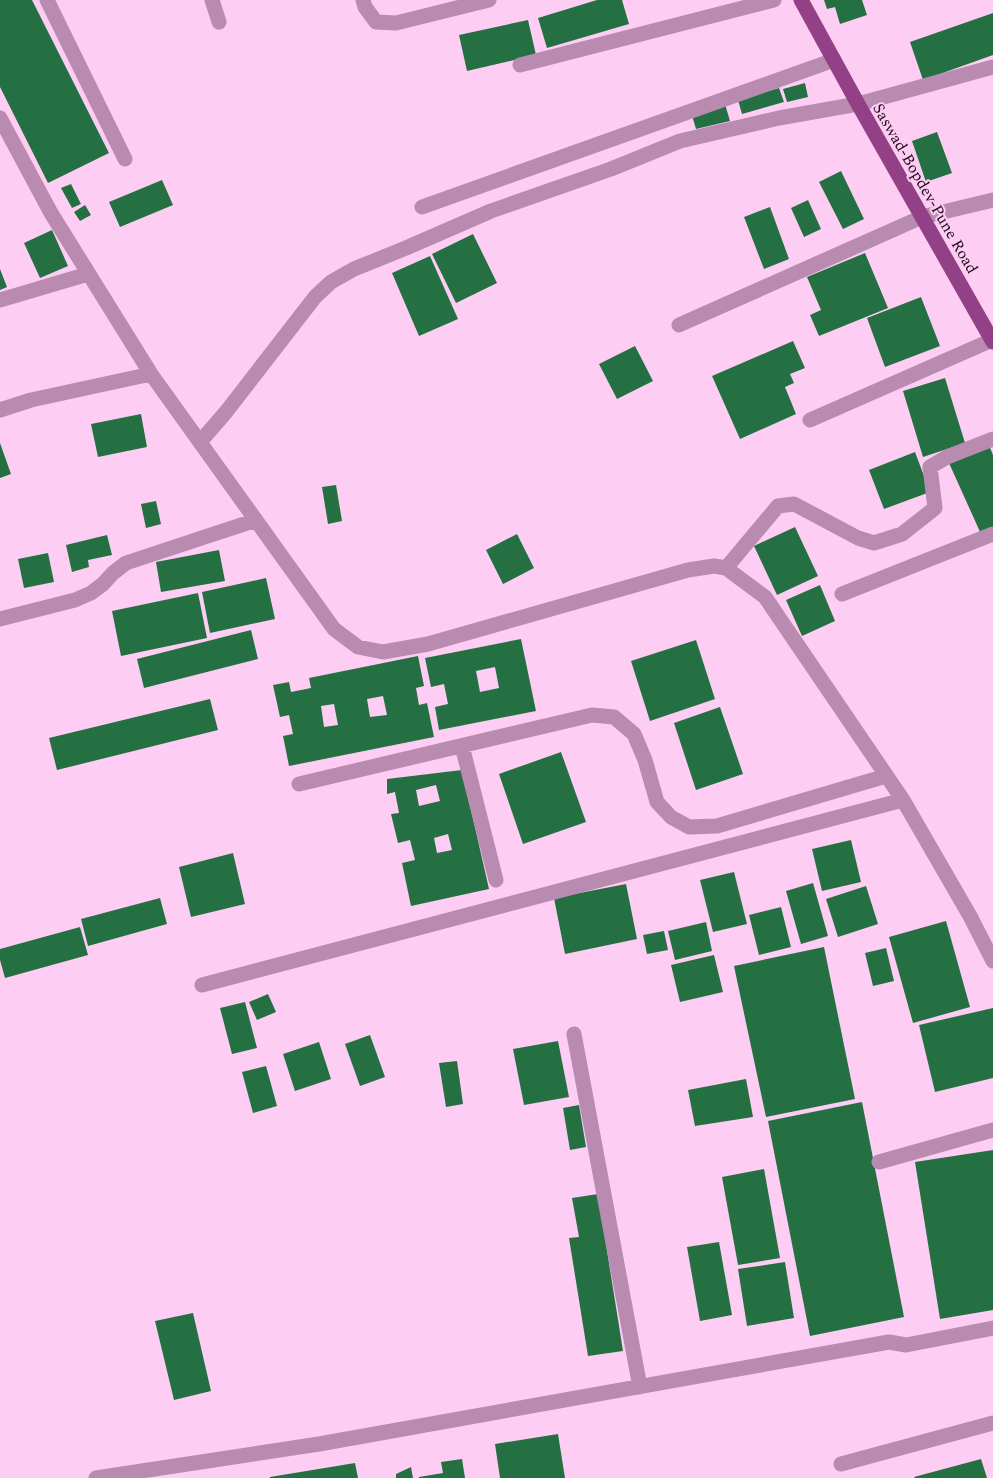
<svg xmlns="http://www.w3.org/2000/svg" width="993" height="1478" viewBox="0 0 993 1478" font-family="Spectral,serif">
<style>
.building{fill:#247043;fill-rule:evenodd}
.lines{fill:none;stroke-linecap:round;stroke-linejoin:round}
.minor{stroke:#b98bb0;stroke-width:15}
.major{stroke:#934187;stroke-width:15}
.labels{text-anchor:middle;stroke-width:4;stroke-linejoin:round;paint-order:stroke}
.street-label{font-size:16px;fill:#210c1e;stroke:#fecdf4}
</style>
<rect width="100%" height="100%" fill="#fecdf4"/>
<path class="building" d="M0,0H32L109,153L48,183L0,87Z
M597,0H622L629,24L547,48L538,18Z
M824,0H862L867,15L840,24L835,7L827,9Z
M993,13V55L923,80L910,42Z
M528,20L536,55L467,71L459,35Z
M805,83L808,97L787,102L783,89Z
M779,88L784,102L742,114L738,100Z
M725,104L730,121L696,129L691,112Z
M937,132L952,173L926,182L912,141Z
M841,171L864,219L843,229L819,182Z
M162,180L173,205L120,227L109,202Z
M71,184L81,204L72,208L61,188Z
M808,200L821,229L804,237L791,208Z
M85,205L91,215L80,221L74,212Z
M770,207L789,259L764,269L744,217Z
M52,230L68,266L40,278L24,243Z
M473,234L497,283L456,303L432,254Z
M865,253L888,308L819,336L810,315L821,310L807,277Z
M430,256L458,319L419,336L392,273Z
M0,269L7,287L0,290Z
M921,297L940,346L885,367L867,318Z
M793,341L805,368L790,374L794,383L785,387L796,414L740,439L712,376Z
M635,346L653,381L617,399L599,364Z
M945,378L965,443L923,457L903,391Z
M141,414L147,447L98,457L91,424Z
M0,443L11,474L0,478Z
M989,445L993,455V528L981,534L949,463Z
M915,452L930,492L884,509L869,470Z
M336,485L342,521L328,524L322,487Z
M156,501L161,524L146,528L141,504Z
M795,527L818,576L777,595L754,546Z
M517,534L534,568L503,584L486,550Z
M107,535L112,555L88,560L89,567L72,572L66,545Z
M219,550L225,581L161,592L156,562Z
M48,553L54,582L24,588L18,559Z
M266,578L275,619L210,633L202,592Z
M820,585L835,621L802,636L786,600Z
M198,593L207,638L121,656L112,611Z
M251,630L258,659L144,688L137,659Z
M521,639L536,711L439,730L435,707L448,704L444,684L431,687L425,658ZM495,667L499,688L480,692L476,671Z
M696,640L715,699L650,721L631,661Z
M418,656L424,686L416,688L419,705L427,703L434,737L289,766L283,736L293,734L289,715L280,717L273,685L289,682L291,692L311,688L309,678ZM383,696L387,715L370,717L367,699ZM334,704L338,725L324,727L321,706Z
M210,699L218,730L57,770L49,738Z
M720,707L743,774L696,790L674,723Z
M561,752L586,822L523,844L499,774Z
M462,770L489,889L411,906L402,863L415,860L410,840L398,843L391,814L399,813L395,792L387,794V779ZM436,785L440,801L419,806L416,790ZM448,834L452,850L437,853L434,838Z
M851,840L861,882L822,891L812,849Z
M233,853L245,904L191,917L179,867Z
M734,872L747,924L713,932L700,880Z
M813,883L828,936L801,944L786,891Z
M626,884L637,939L565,954L554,898Z
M866,886L878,924L838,937L826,899Z
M160,898L167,924L88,946L81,919Z
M781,907L791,947L759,955L749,915Z
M946,921L970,1007L913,1023L889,937Z
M706,922L712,951L675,960L668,931Z
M80,927L88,955L5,978L0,960V949Z
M664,931L668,950L647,954L643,935Z
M824,947L855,1099L766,1117L734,966Z
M886,948L894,981L873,986L865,953Z
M714,955L723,992L680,1002L671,965Z
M268,994L276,1012L257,1020L249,1002Z
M245,1002L257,1048L232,1054L220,1008Z
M993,1008V1078L935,1092L919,1025Z
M370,1035L385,1077L360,1086L345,1044Z
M558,1041L569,1097L524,1105L513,1049Z
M319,1042L331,1079L295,1091L283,1054Z
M457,1061L463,1104L446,1107L439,1063Z
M266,1066L277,1106L253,1113L242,1072Z
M746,1079L753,1117L695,1126L688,1090Z
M862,1102L904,1317L810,1336L768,1121Z
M579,1105L586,1147L570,1150L563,1108Z
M993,1150V1310L940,1319L915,1162Z
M764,1169L780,1258L738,1265L722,1177Z
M598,1194L623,1351L588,1356L569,1238L579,1237L572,1198Z
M719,1242L732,1315L700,1321L687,1247Z
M785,1262L794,1318L747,1326L738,1269Z
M193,1313L211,1391L174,1400L155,1321Z
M558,1434L565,1478H500L495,1444Z
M462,1459L465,1478H419V1477L443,1473L441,1462Z
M981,1459L987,1478H915L914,1477Z
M355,1463L358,1478H270V1477Z
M411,1467L413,1478H396V1474Z"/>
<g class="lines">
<path class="minor" d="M47,0L125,159
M212,0L219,22
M363,0L365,7L376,22L396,23L489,0
M520,65L774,0
M0,118L51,213L151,374L334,629L358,647L383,652L428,644L688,570L714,566L726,568L765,597L903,800
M422,207L834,60
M0,300L88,274
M679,325L922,217L993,200
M0,410L31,400L151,374
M810,420L992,340
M200,442L226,412L315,297L331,282L354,269L406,248L491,211L611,169L680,141L779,118L858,104L993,67
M726,568L778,506L794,504L858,538L874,543L902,534L935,508L930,467L947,457L993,439
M842,594L993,534
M0,619L75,600L91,593L103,584L113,573L126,563L256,520
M462,746L496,880
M299,784L592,715L614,717L634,734L645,760L657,802L671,817L689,827L717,826L886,776
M202,985C436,924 669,861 903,800L970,916L993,961
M574,1034L640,1387
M879,1162L993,1130
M841,1464L993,1423
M96,1478L319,1444L889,1342L906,1345L993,1328"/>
<path class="major" d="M801,0L858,104L993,342"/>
</g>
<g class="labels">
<g class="street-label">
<text transform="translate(926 188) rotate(60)" y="6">Saswad-Bopdev-Pune Road</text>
</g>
</g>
</svg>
